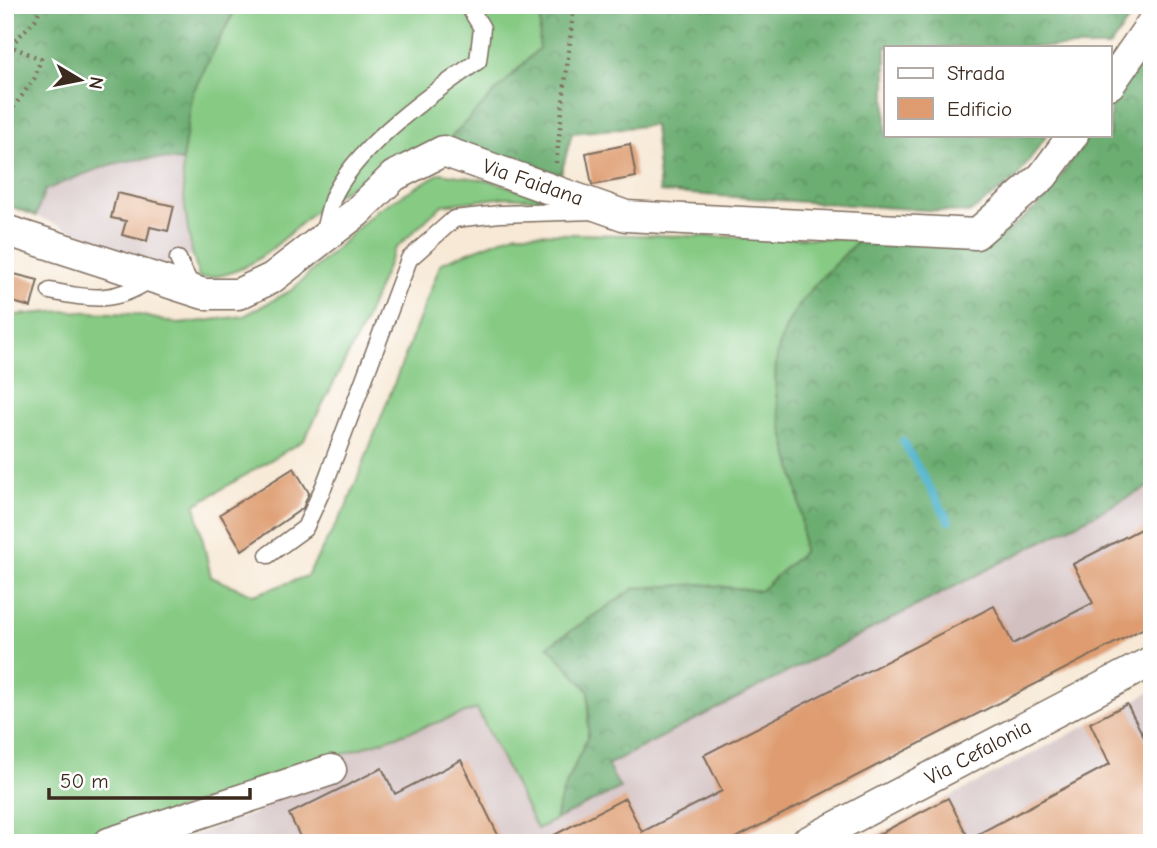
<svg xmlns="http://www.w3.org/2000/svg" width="1157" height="848" viewBox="0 0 1157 848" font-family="'Comic Neue',sans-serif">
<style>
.industrial{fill:#d2bfc0}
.grass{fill:#86ca84;stroke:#607a51;stroke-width:2}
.forest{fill:url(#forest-crowns);stroke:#546c48;stroke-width:2}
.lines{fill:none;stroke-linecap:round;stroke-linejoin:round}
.stream{stroke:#4ab0c9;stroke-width:8}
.building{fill:#de9c70}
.service-casing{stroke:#7d6d5e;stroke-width:19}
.minor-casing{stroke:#7d6d5e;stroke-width:33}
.path{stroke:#7d6d5e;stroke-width:4.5;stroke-dasharray:2 5;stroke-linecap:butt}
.service{stroke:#fff;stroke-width:16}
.minor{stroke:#fff;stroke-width:30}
.labels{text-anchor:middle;stroke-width:5;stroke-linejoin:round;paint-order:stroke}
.street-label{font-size:21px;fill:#3b2a1e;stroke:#fff}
</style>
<defs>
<pattern id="forest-crowns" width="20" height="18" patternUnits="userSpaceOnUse" patternTransform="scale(1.75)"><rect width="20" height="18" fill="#6cae72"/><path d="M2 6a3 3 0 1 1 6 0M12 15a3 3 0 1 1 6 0" fill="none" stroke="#5a8e5d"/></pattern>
</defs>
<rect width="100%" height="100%" fill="#fff"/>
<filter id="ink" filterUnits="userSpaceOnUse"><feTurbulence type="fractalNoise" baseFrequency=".0143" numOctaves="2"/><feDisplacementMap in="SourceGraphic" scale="14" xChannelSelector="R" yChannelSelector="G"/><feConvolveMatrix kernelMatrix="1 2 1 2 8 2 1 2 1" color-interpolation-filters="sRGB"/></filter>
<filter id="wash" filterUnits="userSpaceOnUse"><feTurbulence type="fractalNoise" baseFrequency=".00686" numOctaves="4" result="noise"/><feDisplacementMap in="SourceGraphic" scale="28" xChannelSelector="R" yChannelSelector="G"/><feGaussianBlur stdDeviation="1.57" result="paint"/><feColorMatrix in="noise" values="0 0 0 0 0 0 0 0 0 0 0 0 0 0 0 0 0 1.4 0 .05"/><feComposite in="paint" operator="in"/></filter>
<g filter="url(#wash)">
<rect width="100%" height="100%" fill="#f7e9d6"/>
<path class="industrial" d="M154,156L182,161L192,255L158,265L36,216L45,190L109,165Z
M1152,485V624L726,843H169L256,813L264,801L328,759L477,709L537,829L620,787L606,765Z
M1152,691V843H862L948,798Z"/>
<path class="grass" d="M238,5H541L540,48L447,141C410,152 368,175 335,196C289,226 260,278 199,278C183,225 175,145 193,91C204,62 224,33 238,5Z
M440,173L491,181L552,200L506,197L442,205L394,250L360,332L304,440L195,505L211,577L254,595L307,576L347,505L441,263L517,233L860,239C833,267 801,293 785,330C761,382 788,441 798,493C802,512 802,533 803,552L761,591L700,584L549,646L589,691L588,736L562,794L555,820L537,829L477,709L78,843H5V316L65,311L134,314L179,324L244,316L292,290L377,210Z"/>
<path class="forest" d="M5,5H237L193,92L182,161C129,151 93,171 45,190L36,216L5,204Z
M541,5H1140L1109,47H886V135H1047L1016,179L969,213L660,192L654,125L572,133L561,174L447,141L539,48Z
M1152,42V485L607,765L620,788L555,820L562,794L588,736L589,691L548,646L635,588L700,584L760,591L803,552C802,533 802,512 798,493C788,441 761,382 785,330C801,293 833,267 860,239L990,245L1044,201L1089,135H1110V104Z"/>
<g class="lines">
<path class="stream" d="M903,441L949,521"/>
</g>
<g id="blocks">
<path class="building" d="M630,144L636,177L592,185L586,153Z
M117,193L174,206L168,231L150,227L147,241L122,235L126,221L111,218Z
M10,273L38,280L31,307L5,300Z
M294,468L309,493L303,508L242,550L220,514Z
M1152,523V624L726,843H539L625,798L642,832L722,791L704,755L994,606L1013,644L1093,603L1073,564Z
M1127,704L1152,753V843H862L948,798L969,839L1110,764L1090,723Z
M461,760L502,843H303L289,814L382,768L395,794Z"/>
</g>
</g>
<g filter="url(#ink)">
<use href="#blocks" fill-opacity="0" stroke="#7d6d5e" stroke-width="2"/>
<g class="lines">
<defs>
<path id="service" d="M323,234C327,221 329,205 335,193C361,143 432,93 478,61L482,28L468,5
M178,259L192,288
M50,291C91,299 116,304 152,278
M268,555L305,528L324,486L409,259L454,219L500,214L594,211"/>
<path id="minor" d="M1110,84L1152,23
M5,230L204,294H238L272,278L356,213L394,176L443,151L626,216L976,234L1043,176L1073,135
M109,843L331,770
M805,843L1152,661"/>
</defs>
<use href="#service" class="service-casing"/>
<use href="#minor" class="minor-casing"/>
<path class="path" d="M5,119L34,79L41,59L10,46L35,20L42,5
M556,163L574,5"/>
<use href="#service" class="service"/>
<use href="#minor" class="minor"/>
</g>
</g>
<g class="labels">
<g class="street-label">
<text transform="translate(533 182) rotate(19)" y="7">Via Faidana</text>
<text transform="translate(978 752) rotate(-28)" y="7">Via Cefalonia</text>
</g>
</g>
<rect width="1157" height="848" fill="none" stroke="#fff" stroke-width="28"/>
<rect x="884" y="46" width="228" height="91" fill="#ffffff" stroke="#b1aaa5" stroke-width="2"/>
<rect x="898" y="68" width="35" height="10" fill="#ffffff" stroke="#b1aaa5" stroke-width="2"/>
<text x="947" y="80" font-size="21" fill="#3b2a1e">Strada</text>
<rect x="898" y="98" width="35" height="21" fill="#de9c70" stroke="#b1aaa5" stroke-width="2"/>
<text x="947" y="116" font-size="21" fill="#3b2a1e">Edificio</text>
<g transform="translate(80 80) rotate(100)" stroke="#ffffff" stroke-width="5" paint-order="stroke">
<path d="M0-5L12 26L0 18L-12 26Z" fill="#3b2a1e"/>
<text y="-10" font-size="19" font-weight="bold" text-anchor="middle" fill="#3b2a1e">N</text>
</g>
<path d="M49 788v10h201v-10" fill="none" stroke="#3b2a1e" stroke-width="3.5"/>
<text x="60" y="788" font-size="21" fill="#3b2a1e" stroke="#ffffff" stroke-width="5" paint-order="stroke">50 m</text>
</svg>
